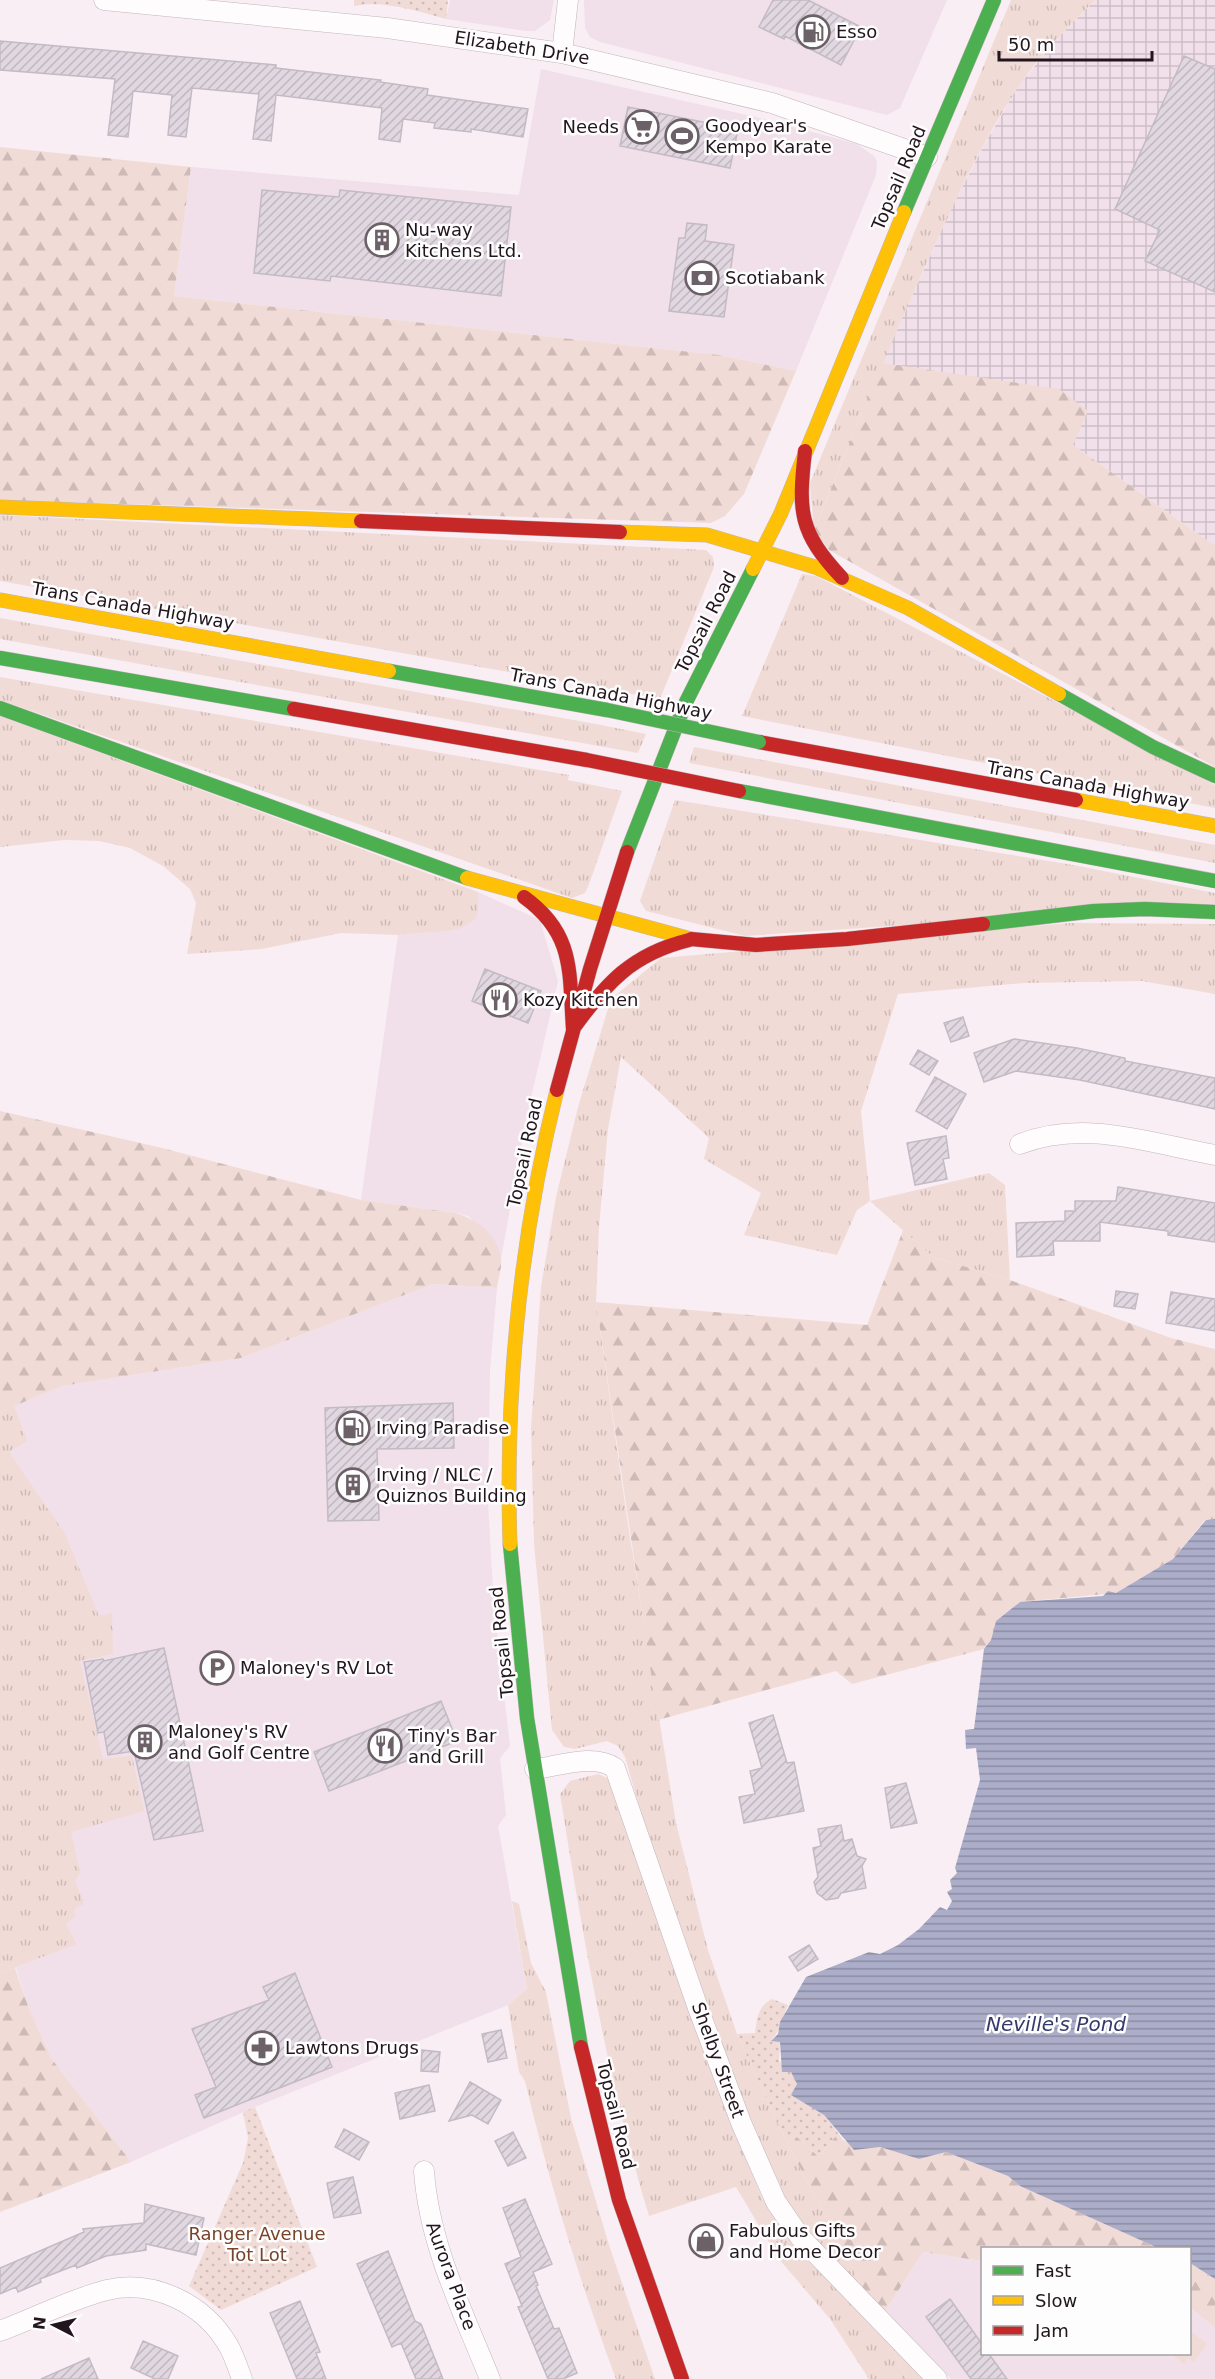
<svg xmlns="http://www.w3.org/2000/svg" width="1215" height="2379" viewBox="0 0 1215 2379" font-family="'DejaVu Sans',sans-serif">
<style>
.built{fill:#f1dfe9}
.industrial{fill:url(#industrial-grid)}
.grass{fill:url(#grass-tufts)}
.forest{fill:url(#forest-firs)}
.park{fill:url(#park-dots)}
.garden{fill:#f1dbd6}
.water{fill:url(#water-rules)}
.building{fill:url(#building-hatch);stroke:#c3bbc4;stroke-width:1.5}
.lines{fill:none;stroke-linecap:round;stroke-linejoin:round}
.street-casing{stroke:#c1b6bc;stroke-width:21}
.fast-casing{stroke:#c1b6bc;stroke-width:15}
.slow-casing{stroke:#c1b6bc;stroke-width:15}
.jam-casing{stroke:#c1b6bc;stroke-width:15}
.street{stroke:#fefcfd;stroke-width:20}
.fast{stroke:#4caf50;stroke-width:14}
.slow{stroke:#ffc107;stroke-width:14}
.jam{stroke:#c62828;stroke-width:14}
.fast-bridge-casing{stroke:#c1b6bc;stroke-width:15;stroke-linecap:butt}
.jam-bridge-casing{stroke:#c1b6bc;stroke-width:15;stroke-linecap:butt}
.fast-bridge{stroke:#4caf50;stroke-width:14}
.jam-bridge{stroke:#c62828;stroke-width:14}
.labels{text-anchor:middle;stroke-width:5;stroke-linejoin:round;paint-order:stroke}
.poi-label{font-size:18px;fill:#22151d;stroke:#fdfdfd;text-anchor:start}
.street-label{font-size:18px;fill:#22151d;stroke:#fdfdfd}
.park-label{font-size:18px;fill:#794329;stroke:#fdfdfd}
.water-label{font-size:20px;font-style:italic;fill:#353a6b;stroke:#fdfdfd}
</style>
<defs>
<pattern id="industrial-grid" width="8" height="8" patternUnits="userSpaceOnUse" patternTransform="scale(1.5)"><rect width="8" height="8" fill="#f1dfe9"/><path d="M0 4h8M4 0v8" fill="none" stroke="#cebec7"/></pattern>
<pattern id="grass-tufts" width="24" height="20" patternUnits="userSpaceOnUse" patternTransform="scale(1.5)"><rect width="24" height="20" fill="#f1dbd6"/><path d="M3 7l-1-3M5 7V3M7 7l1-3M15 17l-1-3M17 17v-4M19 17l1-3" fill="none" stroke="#cebbb7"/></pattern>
<pattern id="forest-firs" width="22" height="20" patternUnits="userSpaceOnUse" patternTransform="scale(1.5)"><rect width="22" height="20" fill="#f1dbd6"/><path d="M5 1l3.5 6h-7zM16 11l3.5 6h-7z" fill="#cebbb7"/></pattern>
<pattern id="park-dots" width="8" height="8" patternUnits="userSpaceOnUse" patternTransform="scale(1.5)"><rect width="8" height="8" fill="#f1dbd6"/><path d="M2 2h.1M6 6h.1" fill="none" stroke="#cebbb7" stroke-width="1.8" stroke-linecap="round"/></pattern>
<pattern id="water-rules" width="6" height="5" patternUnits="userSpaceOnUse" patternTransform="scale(1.5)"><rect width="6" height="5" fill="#acaec9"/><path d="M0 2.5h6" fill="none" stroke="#8c8ca3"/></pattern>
<pattern id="building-hatch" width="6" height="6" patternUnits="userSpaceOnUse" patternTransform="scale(1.5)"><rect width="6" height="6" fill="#e0d7e1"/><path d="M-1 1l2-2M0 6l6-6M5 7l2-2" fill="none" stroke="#c0b8c1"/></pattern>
</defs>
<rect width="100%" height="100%" fill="#f9eef4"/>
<path class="built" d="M450,0H554L550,20L535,31H526L446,19Z
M584,0H947L900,108L887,115L600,42L590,37L585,28Z
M541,69L756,117L857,144L874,156L877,161L876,175L796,371L719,355L174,296L191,167L519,195Z
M478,892L540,920L558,981L525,1124L501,1259L494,1242L468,1216L456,1213L361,1200L398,935L448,931Z
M433,1284L497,1288L490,1370L488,1502L494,1608L510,1746L500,1758L506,1815L498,1826L527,1989L508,2005L255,2107L131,2162L51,2058L28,2006L16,1968L0,1973V1412L62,1386L241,1358Z
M923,2252L982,2261V2354H1190V2307L1215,2328V2379H951L885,2311Z"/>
<path class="industrial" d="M1095,0H1215V546L1073,445L882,363L952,207L984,145L1017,88L1054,42Z"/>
<path class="grass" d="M1011,0H1095C1067,28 1039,56 1017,89C981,143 954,203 927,262C887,351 850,441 814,531L810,483Z
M0,515L706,550L713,557L714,567L660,699L0,581Z
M802,574L816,576L1215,785V808L742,716Z
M0,618L596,724L646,734L638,753L0,639Z
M0,677L569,775L568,780L622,791L588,887L585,893L572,898L0,700Z
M0,716L478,892V913L475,919L461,928L448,931L398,935L341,933L262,949L187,954L196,903L190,889L163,866L130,848L99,841L65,840L0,847Z
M694,747L1215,845V863L689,763Z
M675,800L1073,865L1215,893V904L745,936L646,911L640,901Z
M1070,923L1215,924V994L1142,981L1024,983L898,994L861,1111L870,1201L989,1173L1005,1185L1010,1280L933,1257L870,1201L857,1210L837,1255L744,1235L761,1193L704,1159L709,1138L621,1057L608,1129L599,1227L596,1302L628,1525L676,1823L708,1950L737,2034L787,2143L865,2292L800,2222L788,2204L738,2090L692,1966L643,1820L625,1757L618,1746L607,1741L575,1749L564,1747L552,1730L534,1544L531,1428L541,1287L556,1197L578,1107L611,999L661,958Z
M14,1406L27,1441L9,1452L65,1534L99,1616L112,1613L113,1654L80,1661L103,1759L132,1756L144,1811L71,1832L80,1873L75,1881L84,1904L74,1909L75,1916L66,1924L76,1944L0,1973V1412Z
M598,1774L609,1779L725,2109L763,2200L789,2236L888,2340L907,2379H869L830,2319L779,2259L736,2187L649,2216C607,2078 583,1937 560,1794L570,1781Z
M512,1901L519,1904L531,1963L546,1992L571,2118L610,2248L655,2379H616C580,2282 549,2182 525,2081L519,2072L508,2005L527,1989Z"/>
<path class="forest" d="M0,147L191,167L174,296L719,355L796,371L744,494L725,516L711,523L0,500Z
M882,363L1059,389L1088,411L1073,445L1215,546V767L829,550L814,531Z
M0,1111L158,1147L361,1200L456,1213C477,1220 498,1234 501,1259C502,1268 498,1279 497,1288L433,1284L241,1358L62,1386L0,1412Z
M903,1230L933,1257L1010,1280L1171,1338L1215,1349V1519L1205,1520L1173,1559L1116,1593L1020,1602L996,1621L991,1640L984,1649L852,1684L836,1671L658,1720L596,1302L867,1325Z
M15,1968L28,2006L51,2058L131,2162L0,2212V1973Z
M838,2133L843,2140L860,2149L880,2147L919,2159L946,2152L1008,2176L1020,2186L1158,2248H982V2261L923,2252L885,2311L865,2292L787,2143L796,2136L819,2157Z
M1190,2263L1215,2279V2328L1190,2307Z
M888,2340L925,2379H907Z"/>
<path class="park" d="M354,0H448L446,19C417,11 383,0 354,6Z
M772,1999L788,2005C782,2017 780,2033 771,2040L780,2041L779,2061L791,2072L797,2084L792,2095L824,2115L838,2133L819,2157L796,2136L787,2143L737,2034L755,2033C757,2018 758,2006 772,1999Z
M255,2107L317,2267L221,2310L189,2286L243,2163L248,2138L243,2112Z"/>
<path class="garden" d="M1190,2331L1207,2344L1194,2362L1188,2358L1184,2364L1171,2354H1190Z"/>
<path class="water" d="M1215,1519V2279L1190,2263V2248H1158L1020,2186L1008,2176L946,2152L919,2159L880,2147L854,2150L824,2115L791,2095L797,2084L791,2072H782L780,2042L771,2041L778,2034L780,2022L806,1977L869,1952L880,1954L898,1945L919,1929L940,1907L947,1910L952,1901L947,1892L952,1889L950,1880L957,1873L955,1868L980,1780L976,1748L966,1749L965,1730L974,1729L984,1649L991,1640L996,1621L1020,1602L1103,1596L1108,1591L1116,1593L1173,1559L1206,1520Z"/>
<path class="building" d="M773,0H808L861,27L841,65L785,36L784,39L759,27Z
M0,41L276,65V68L381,80L380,82L428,89L427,95L528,109L523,137L471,129V132L434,128L435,123L403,119L400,142L379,139L382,108L276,95L271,141L253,139L259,94L192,88L186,137L168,135L172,95L133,91L128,137L108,135L115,79L0,70Z
M1184,56L1215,69V292L1145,261L1160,230L1115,209Z
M628,107L738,129L730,168L620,146Z
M262,190L339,197L340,190L511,207L501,296L331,276L330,281L254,273Z
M687,223L707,225L705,241L734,245L724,317L669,311L679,238H685Z
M485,969L541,991L528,1023L472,1001Z
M963,1017L969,1036L951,1042L944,1023Z
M1014,1039L1077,1048L1125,1058V1061L1215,1078V1109L1080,1080L1016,1071L984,1082L974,1053Z
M918,1050L938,1061L929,1075L910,1064Z
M935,1077L966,1094L947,1129L916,1111Z
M946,1136L949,1158L943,1159L947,1179L915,1185L907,1143Z
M1118,1187L1215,1203V1242L1168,1235V1231L1100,1222V1241H1053L1054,1255L1017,1257L1016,1223L1065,1221V1211H1075V1201H1116Z
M1116,1291L1138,1294L1135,1309L1114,1306Z
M1171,1292L1215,1299V1331L1166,1323Z
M453,1403L454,1448L377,1449L379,1520L328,1521L325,1408Z
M164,1648L203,1831L154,1840L134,1751L108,1755L104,1732L98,1733L84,1662L103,1659L104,1661Z
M441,1701L457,1741L329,1791L314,1752Z
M773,1715L787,1763L794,1762L804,1811L744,1823L739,1797L755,1794L750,1771L762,1768L749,1723Z
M906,1783L917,1823L891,1828L885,1788Z
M841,1825L844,1841L852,1839L857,1856L866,1859L862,1866L866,1888L841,1893L838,1898L826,1900L817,1893L814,1882L818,1877L813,1848L821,1846L818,1829Z
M809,1945L818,1959L798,1971L789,1957Z
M295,1973L332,2067L204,2118L195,2095L216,2087L192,2029L269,2000L263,1987Z
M501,2030L507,2058L488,2062L482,2034Z
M422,2050L440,2052L438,2072L421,2071Z
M470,2082L501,2100L488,2124L472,2115L449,2121Z
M429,2085L435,2111L400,2119L395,2093Z
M344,2129L369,2142L359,2160L335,2147Z
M513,2132L526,2158L508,2166L495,2141Z
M353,2177L361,2213L334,2218L327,2183Z
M525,2199L552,2264L533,2272L538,2285L536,2286L554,2329L559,2328L577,2373L563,2379H548L518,2307L522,2306L505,2264L521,2257L503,2208Z
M145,2204L204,2218L196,2255L146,2244V2250L106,2256L77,2268L76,2265L40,2279L41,2282L18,2292L16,2287L0,2294V2268L84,2232L83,2229L144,2223Z
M388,2251L415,2321L421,2324L443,2379H416L401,2343L392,2347L357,2264Z
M950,2299L982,2344V2354H989L1007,2379H971L926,2317Z
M300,2301L320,2352L316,2353L326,2379H297L270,2313Z
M143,2341L178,2356L168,2379H155L131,2368Z
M89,2358L98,2379H41Z"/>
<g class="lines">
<defs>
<path id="street" d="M104,0L387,28L562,53L772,103L927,157
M562,53L568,0
M1020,1144C1085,1119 1149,1143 1215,1155
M535,1769C559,1766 594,1753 615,1768L698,2008L742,2125L776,2202L800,2237L937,2379
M424,2171C429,2244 463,2312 490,2379
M0,2331C35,2318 71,2299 107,2290C154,2279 204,2304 228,2345C234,2355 238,2368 242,2379"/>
<path id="fast" d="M904,212L994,0
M0,658L294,709
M389,671L607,710
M1059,694L1153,747L1215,776
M0,708L467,878
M739,791L1215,881
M627,852L685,704L753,569
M983,924L1094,911L1145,909L1215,912
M510,1544L527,1718L581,2047"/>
<path id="slow" d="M0,507L361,521
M620,532L707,535L815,567L908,608L1059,694
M753,569L781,513L904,212
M0,600L389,671
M1076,800L1215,826
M467,878L691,939
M510,1544C505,1391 520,1238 557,1090"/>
<path id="jam" d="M805,451C798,512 799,532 842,578
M361,521L620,532
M294,709L587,760
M759,742L1076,800
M524,897C575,934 569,972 573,1029
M691,939L756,945L847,939L983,924
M573,1029C606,983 632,954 689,940
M557,1090L590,969L627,852
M581,2047L619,2200L682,2379"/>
</defs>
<use href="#street" class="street-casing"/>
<use href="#fast" class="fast-casing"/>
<use href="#slow" class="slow-casing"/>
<use href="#jam" class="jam-casing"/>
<use href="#street" class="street"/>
<use href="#fast" class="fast"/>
<use href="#slow" class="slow"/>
<use href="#jam" class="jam"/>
<defs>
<path id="fast-bridge" d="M607,710L759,742"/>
<path id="jam-bridge" d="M587,760L739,791"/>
</defs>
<use href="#fast-bridge" class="fast-bridge-casing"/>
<use href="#jam-bridge" class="jam-bridge-casing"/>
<use href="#fast-bridge" class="fast-bridge"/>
<use href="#jam-bridge" class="jam-bridge"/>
</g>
<defs>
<symbol id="fuel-ring" viewBox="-11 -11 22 22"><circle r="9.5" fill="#fdfdfd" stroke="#6d6168" stroke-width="1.5"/><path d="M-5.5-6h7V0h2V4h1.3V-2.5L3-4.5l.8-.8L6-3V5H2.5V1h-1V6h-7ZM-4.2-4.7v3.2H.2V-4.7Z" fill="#6d6168"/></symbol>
<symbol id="supermarket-ring" viewBox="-11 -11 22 22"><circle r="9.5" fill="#fdfdfd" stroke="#6d6168" stroke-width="1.5"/><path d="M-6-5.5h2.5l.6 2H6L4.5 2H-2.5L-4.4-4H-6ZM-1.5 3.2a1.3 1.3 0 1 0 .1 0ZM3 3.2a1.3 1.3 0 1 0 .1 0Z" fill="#6d6168"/></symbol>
<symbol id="stadium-ring" viewBox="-11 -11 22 22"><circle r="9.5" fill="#fdfdfd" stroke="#6d6168" stroke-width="1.5"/><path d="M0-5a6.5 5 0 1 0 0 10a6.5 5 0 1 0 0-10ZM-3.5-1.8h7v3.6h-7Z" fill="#6d6168"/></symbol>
<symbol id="building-ring" viewBox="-11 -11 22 22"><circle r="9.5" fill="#fdfdfd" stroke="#6d6168" stroke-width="1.5"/><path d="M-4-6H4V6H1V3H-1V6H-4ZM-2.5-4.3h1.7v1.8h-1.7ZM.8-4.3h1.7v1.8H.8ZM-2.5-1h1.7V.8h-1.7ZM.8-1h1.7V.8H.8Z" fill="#6d6168"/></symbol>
<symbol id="bank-ring" viewBox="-11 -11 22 22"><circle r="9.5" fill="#fdfdfd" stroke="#6d6168" stroke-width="1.5"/><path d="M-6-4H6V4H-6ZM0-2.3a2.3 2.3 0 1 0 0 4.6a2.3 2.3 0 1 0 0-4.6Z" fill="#6d6168"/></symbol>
<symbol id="restaurant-ring" viewBox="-11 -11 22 22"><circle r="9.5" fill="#fdfdfd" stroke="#6d6168" stroke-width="1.5"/><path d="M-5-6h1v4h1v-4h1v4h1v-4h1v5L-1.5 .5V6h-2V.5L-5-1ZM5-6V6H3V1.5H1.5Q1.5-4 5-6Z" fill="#6d6168"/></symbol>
<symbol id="parking-ring" viewBox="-11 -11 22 22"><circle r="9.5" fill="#fdfdfd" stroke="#6d6168" stroke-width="1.5"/><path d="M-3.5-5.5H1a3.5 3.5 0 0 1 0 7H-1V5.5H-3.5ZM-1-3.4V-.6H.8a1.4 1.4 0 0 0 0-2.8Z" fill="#6d6168"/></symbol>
<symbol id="pharmacy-ring" viewBox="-11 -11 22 22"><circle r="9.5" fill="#fdfdfd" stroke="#6d6168" stroke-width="1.5"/><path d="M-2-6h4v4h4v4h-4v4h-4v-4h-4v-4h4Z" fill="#6d6168"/></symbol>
<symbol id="shop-ring" viewBox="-11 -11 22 22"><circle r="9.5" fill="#fdfdfd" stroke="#6d6168" stroke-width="1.5"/><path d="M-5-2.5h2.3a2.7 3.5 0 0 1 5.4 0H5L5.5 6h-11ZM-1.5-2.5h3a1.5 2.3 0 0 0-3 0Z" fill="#6d6168"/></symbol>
</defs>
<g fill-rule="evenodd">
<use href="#fuel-ring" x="794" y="13" width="38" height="38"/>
<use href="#supermarket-ring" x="623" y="108" width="38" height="38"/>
<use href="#stadium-ring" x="663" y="117" width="38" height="38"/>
<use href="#building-ring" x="363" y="221" width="38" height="38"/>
<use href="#bank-ring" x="683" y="259" width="38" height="38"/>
<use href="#restaurant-ring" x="481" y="981" width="38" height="38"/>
<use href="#fuel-ring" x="334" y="1409" width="38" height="38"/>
<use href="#building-ring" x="334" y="1466" width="38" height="38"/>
<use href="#parking-ring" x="198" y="1649" width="38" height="38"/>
<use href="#building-ring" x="126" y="1723" width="38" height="38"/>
<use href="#restaurant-ring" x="366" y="1727" width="38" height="38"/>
<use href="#pharmacy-ring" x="243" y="2029" width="38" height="38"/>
<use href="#shop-ring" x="687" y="2222" width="38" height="38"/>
</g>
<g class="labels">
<g class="poi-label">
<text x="836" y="38">Esso</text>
<text x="705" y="132">Goodyear's<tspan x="705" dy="21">Kempo Karate</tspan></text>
<text x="619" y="133" text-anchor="end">Needs</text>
<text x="405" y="236">Nu-way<tspan x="405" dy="21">Kitchens Ltd.</tspan></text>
<text x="725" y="284">Scotiabank</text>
<text x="523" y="1006">Kozy Kitchen</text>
<text x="376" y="1434">Irving Paradise</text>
<text x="376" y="1481">Irving / NLC /<tspan x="376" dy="21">Quiznos Building</tspan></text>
<text x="240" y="1674">Maloney's RV Lot</text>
<text x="168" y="1738">Maloney's RV<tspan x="168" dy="21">and Golf Centre</tspan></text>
<text x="408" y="1742">Tiny's Bar<tspan x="408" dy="21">and Grill</tspan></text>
<text x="285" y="2054">Lawtons Drugs</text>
<text x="729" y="2237">Fabulous Gifts<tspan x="729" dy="21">and Home Decor</tspan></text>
</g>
<g class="street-label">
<text transform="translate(522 48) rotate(9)" y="6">Elizabeth Drive</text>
<text transform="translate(899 178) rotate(-67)" y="6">Topsail Road</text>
<text transform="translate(133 606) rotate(10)" y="6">Trans Canada Highway</text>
<text transform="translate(706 622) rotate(-63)" y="6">Topsail Road</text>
<text transform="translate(611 694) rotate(11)" y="6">Trans Canada Highway</text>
<text transform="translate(1088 785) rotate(10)" y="6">Trans Canada Highway</text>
<text transform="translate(525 1153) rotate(-78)" y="6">Topsail Road</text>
<text transform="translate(502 1642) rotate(-96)" y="6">Topsail Road</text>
<text transform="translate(718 2060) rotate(70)" y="6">Shelby Street</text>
<text transform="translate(616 2115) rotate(76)" y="6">Topsail Road</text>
<text transform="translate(451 2276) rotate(70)" y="6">Aurora Place</text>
</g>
<g class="park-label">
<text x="257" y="2240">Ranger Avenue<tspan x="257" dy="21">Tot Lot</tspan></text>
</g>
<g class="water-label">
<text x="1056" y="2031">Neville's Pond</text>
</g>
</g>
<rect x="981" y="2247" width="210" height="108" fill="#fdfdfd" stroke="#a5a0a3" stroke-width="1.5"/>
<rect x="993" y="2266" width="30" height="9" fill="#4caf50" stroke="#a5a0a3" stroke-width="1.5"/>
<text x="1035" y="2277" font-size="18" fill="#22151d">Fast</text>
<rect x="993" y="2296" width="30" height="9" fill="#ffc107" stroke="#a5a0a3" stroke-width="1.5"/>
<text x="1035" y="2307" font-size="18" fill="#22151d">Slow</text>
<rect x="993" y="2326" width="30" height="9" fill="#c62828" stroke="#a5a0a3" stroke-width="1.5"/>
<text x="1035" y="2337" font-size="18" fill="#22151d">Jam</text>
<g transform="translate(54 2325) rotate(277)" stroke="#fdfdfd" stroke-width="4.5" paint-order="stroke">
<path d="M0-4.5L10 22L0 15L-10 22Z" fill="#22151d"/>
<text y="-9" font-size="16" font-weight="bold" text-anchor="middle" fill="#22151d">N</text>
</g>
<path d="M999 51v9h153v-9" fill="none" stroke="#22151d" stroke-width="3"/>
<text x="1008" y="51" font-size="18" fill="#22151d" stroke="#fdfdfd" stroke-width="4.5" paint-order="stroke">50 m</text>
</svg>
